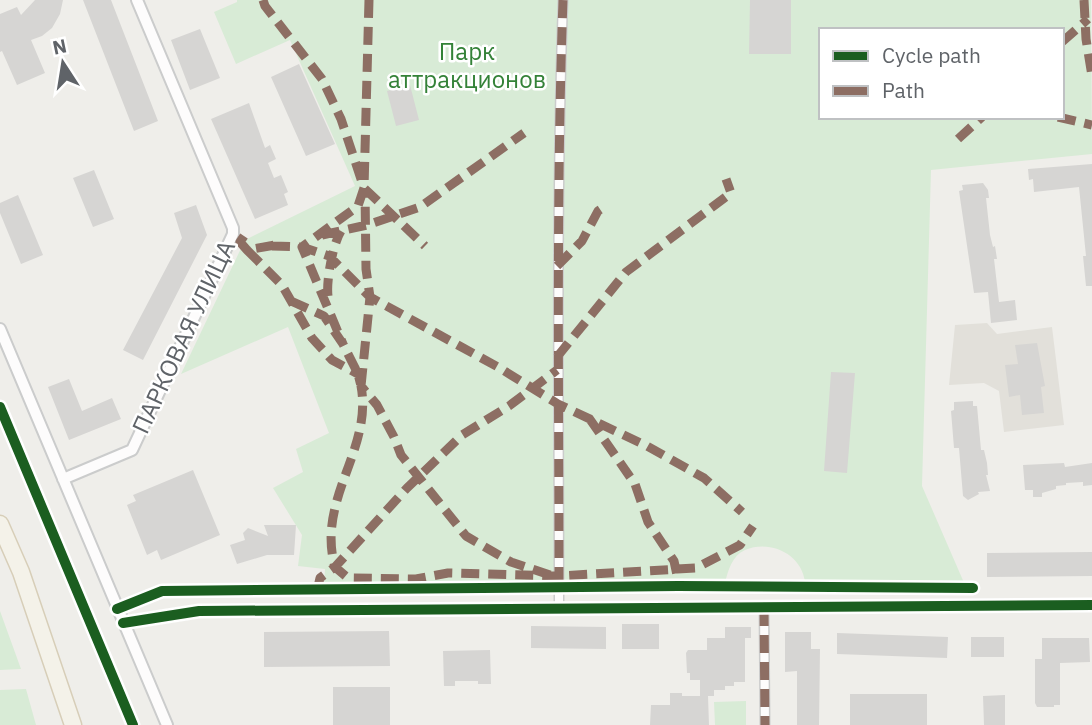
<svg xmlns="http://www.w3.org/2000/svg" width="1092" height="725" viewBox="0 0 1092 725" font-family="'IBM Plex Sans',sans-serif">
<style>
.education{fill:#e2e0da}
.green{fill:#d8ebd6;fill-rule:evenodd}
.building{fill:#d6d5d3}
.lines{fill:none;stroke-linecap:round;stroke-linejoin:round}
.pedestrian-casing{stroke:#cbcccc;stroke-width:11}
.minor-casing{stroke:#cbcccc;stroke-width:14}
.primary-casing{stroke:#d7ceb8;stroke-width:19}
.pedestrian{stroke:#fdfcfc;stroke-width:8}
.minor{stroke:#fdfcfc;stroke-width:10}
.primary{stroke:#f4f2e9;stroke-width:16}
.quiet{stroke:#8d6e63;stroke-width:9;stroke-dasharray:18 9;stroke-linecap:butt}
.cycleway-casing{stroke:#fff;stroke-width:15}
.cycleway{stroke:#1b5e20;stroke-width:10}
.labels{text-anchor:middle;stroke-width:5;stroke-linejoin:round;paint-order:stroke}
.park-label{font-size:24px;fill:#348238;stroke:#fff}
.street-label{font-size:24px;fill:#5f6368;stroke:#fff}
</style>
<rect width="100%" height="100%" fill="#efeeea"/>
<path class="education" d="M987,323L997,334L1052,327L1064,425L1004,432L999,391L984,383L949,385L955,325Z"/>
<path class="green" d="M237,0H1091L1092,154L931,170L922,486L965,585L805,582C802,555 771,539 745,550C732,556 728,570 725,583L324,586L325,569L298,566L302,535L273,488L303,472L296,449L329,433L288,327L181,374L245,240L355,186L290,40L236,64L214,12L237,2ZM821,30H1062V117H821Z
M0,611L21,669L0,670Z
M26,689L36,725H0V690Z
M746,701V725H715L714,702Z"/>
<path class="building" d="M35,0H63L60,14L52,28L42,36L31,40L45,73L17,85L2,51L0,52V14L17,7L21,15Z
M83,0H111L158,121L134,131Z
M750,0H791V54H749Z
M200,29L220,78L190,90L171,40Z
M299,64L335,144L306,156L271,77Z
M410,85L419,120L396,126L387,91Z
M249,103L265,148L270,145L276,159L268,163L274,178L281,175L288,192L284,194L288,205L255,219L211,119Z
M1092,164V286H1086L1083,256H1086L1079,187L1034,192L1033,179L1029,180L1028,169Z
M94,170L114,219L93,227L73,178Z
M983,183L988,190L989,198H986L990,235L993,247L995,246L997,259H994L999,302L1015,300L1017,320L991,323L988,292L974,293L959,191L963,190L962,185Z
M18,195L43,255L21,264L0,213V203Z
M196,205L207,235L143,360L123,350L182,238L174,213Z
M1037,343L1045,386L1041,387L1044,413L1022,415L1020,395L1009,397L1005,365L1018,364L1015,345Z
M831,372L855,373L847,473L824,471Z
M69,379L82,411L112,398L121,419L69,440L48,387Z
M973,401V406H977L981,450H984L987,463L988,475H986L990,491L978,492L979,494L968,500L963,496L959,448H954L951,411L954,410V402Z
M1064,463L1065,467L1092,463V485L1083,486V482L1066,483V485L1056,486V489L1042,493V497H1033V490H1025L1023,465Z
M193,470L220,535L161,560L157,550L147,555L127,505L136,501L133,495Z
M264,525H296L294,555H267L237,564L230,545L245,540L243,533L248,528L268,536Z
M1092,552V576L987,577V553Z
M622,624H659V649H622Z
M531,626L606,627V649L531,648Z
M725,627H751V638H745V682H734V686H725V690H714V696H708L709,725H650L651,705H670V693H682V696H700V680H690V673H687L686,653L688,650H707V638H725Z
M389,631L390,666L264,667V632Z
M785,632H811V649H820L819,725H797V671L785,672Z
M837,633L948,637L947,658L837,654Z
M971,637H1004V657H971Z
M1042,638H1089L1090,662L1060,663V705H1054V707H1037L1035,703V659H1042Z
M490,650L491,684H478V681H455V686H444L443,651Z
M333,687H390V725H333Z
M850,694H927V725H850Z
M1005,695V725H984L983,696Z"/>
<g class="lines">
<defs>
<path id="pedestrian" d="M764,608L765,725
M559,609C559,406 556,203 563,0"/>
<path id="minor" d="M0,329L167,725
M63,479L132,450L233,234V228L137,0
M123,623L199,611L1092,605"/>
<path id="primary" d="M0,524L21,572L73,725"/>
</defs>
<use href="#pedestrian" class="pedestrian-casing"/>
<use href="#minor" class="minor-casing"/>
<use href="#primary" class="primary-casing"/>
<use href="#pedestrian" class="pedestrian"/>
<use href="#minor" class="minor"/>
<use href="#primary" class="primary"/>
<path class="quiet" d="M263,0L265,6L322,79L341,119L364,188L358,206L302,247L343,344
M369,0L364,188L425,246
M1084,0L1086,39L1092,76
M1062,42L1088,19
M1058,117L1092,125
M958,139L982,117
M322,235L367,225L420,207L524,133
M244,236L240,242L247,250L281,244
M272,246L302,247L329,256L370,297L498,367L558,404L647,446L704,478L742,512
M247,250L282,285L312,338L332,360L358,374L361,386
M557,266L582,241L598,211L607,205
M328,296C326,280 333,244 341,231
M291,301L324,316L343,344L358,374
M557,357L626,272L731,193L726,179
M361,386L370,297L366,269L365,191
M589,418L635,484L648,522L674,561L677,575
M550,575L511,562L466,536L401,455L394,437L377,405L361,386C373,450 316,499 335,567L348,578L416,579L448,573L559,576L696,568L740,545L753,526
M559,585C559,390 556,195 563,0
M317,591L320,578L335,567L407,488L462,435L509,406L557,370
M764,608L765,725"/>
<defs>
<path id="cycleway" d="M0,407L133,725
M117,609L162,591L678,586L973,588
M123,623L199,611L1092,605"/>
</defs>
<use href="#cycleway" class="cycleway-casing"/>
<use href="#cycleway" class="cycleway"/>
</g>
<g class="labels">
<g class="park-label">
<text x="467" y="60">Парк<tspan x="467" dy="28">аттракционов</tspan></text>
</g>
<g class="street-label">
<text transform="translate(184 337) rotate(-65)" y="8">ПАРКОВАЯ УЛИЦА</text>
</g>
</g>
<rect x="819" y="28" width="245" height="91" fill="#ffffff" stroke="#bfc1c3" stroke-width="2"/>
<rect x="833" y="51" width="35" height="10" fill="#1b5e20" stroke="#bfc1c3" stroke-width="2"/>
<text x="882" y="63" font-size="21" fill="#5f6368">Cycle path</text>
<rect x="833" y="86" width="35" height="10" fill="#8d6e63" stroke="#bfc1c3" stroke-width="2"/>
<text x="882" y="98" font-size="21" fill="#5f6368">Path</text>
<g transform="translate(63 63) rotate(348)" stroke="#ffffff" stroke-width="5" paint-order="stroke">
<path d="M0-5L12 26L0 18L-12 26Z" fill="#5f6368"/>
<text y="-10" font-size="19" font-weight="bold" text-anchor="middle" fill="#5f6368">N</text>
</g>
</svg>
